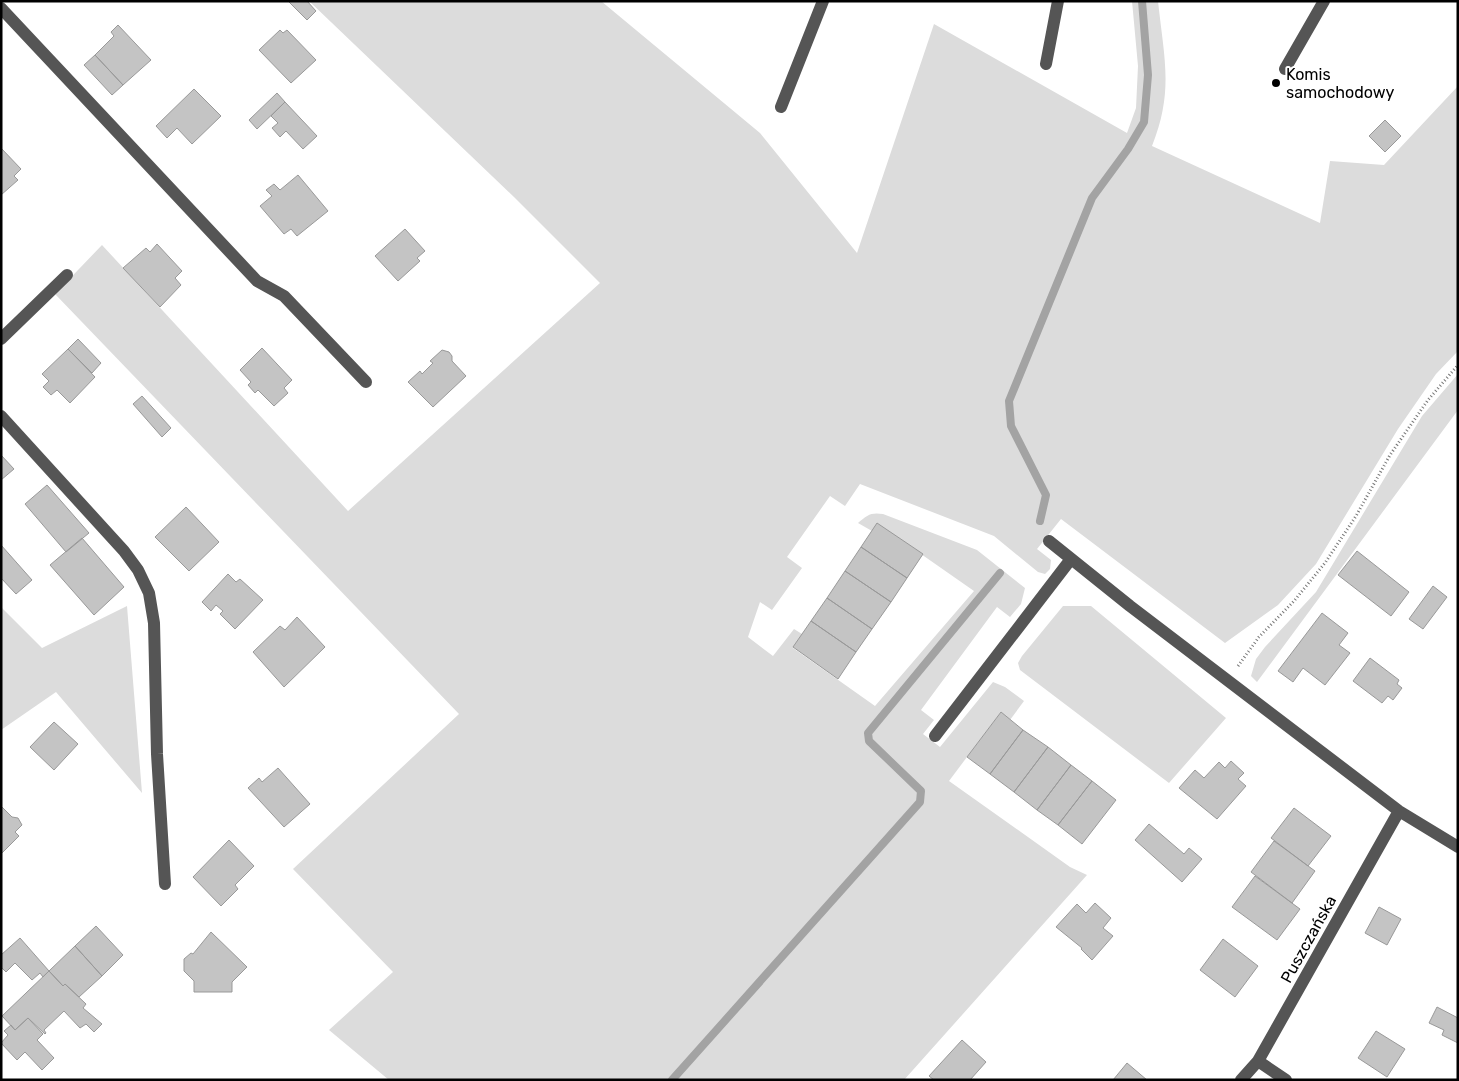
<svg xmlns="http://www.w3.org/2000/svg" width="1459" height="1081" viewBox="0 0 1459 1081" font-family="Rubik,sans-serif">
<style>
.green{fill:#dcdcdc}
.lines{fill:none;stroke-linecap:round;stroke-linejoin:round}
.stream{stroke:#a3a3a3;stroke-width:8}
.building{fill:#c4c4c4;stroke:#999}
.path{stroke:#777;stroke-width:3;stroke-dasharray:1 2.5;stroke-linecap:butt}
.minor{stroke:#555;stroke-width:12}
.poi-dot{fill:#000;stroke:#fff;stroke-width:2}
.labels{text-anchor:middle;stroke-width:4;stroke-linejoin:round;paint-order:stroke}
.poi-label{font-size:16px;fill:#000;stroke:#fff;text-anchor:start}
.street-label{font-size:16px;fill:#000;stroke:#fff}
</style>
<rect width="100%" height="100%" fill="#fff"/>
<path class="green" d="M309,1H601L760,133L857,253L934,24L1127,133L1136,108L1138,66L1132,1H1158C1164,58 1174,91 1152,146L1320,223L1330,161L1384,165L1458,86V351L1436,374L1398,429L1316,564L1278,605L1225,643L1061,519L1037,549L1051,560L1050,569L1045,574L1038,572L994,536L860,484L845,506L830,496L787,557L802,568L772,610L760,602L748,637L773,656L794,629L802,634L793,648L875,706L974,591L878,524L872,531L858,523C867,515 871,512 883,514L977,550L1025,588L1021,604L1010,617L997,607L921,710L934,720L923,734L940,747L993,682L1005,687L1024,701L1010,720L1000,713L949,781L1070,867L1087,875L904,1080H389L329,1030L393,972L293,869L459,714L55,294L102,245L348,511L600,283L514,197Z
M1458,374V410L1257,682L1251,676L1256,659L1265,647L1316,592L1422,416Z
M127,606L142,793L56,692L1,730V607L42,648Z
M1063,606H1091L1226,718L1169,783L1020,670L1018,663L1022,656Z"/>
<g class="lines">
<path class="stream" d="M1040,521L1046,495L1011,426L1009,401L1092,198L1128,149L1144,122L1148,75L1142,1
M672,1080L920,802L921,791L869,741L868,733L1000,573"/>
</g>
<path class="building" d="M288,1H307L316,11L307,20Z
M118,25L151,60L123,85L95,55L114,36L111,32Z
M280,30L283,33L287,30L316,60L291,83L259,50Z
M95,55L123,85L112,95L84,65Z
M194,89L221,116L192,144L177,128L167,138L156,126Z
M277,93L285,102L257,129L249,120Z
M285,102L317,136L303,149L286,131L280,137L272,128L278,123L271,116Z
M1385,120L1401,136L1385,152L1369,136Z
M1,148L21,169L14,176L18,180L1,195Z
M298,175L328,211L297,236L291,229L284,234L260,206L272,196L266,190L274,184L280,190Z
M405,229L425,251L417,258L420,261L398,281L375,256Z
M157,244L182,271L175,278L181,285L160,307L123,268L146,248L150,252Z
M78,339L101,363L92,373L68,349Z
M262,348L292,380L284,388L288,393L274,406L258,390L255,393L248,385L251,382L240,370Z
M68,349L95,377L70,403L57,390L51,395L43,387L49,381L42,374Z
M442,350L449,352L452,356V361L466,376L433,407L408,382L420,371L422,374L433,363L430,361Z
M142,396L171,428L162,437L133,404Z
M1,455L14,469L1,480Z
M47,485L89,533L66,552L25,504Z
M186,507L219,542L189,571L155,537Z
M877,523L923,554L907,578L861,547Z
M82,538L124,587L94,615L50,565Z
M1,545L32,580L16,594L1,578Z
M861,547L907,578L891,602L845,571Z
M1357,551L1409,592L1391,616L1338,575Z
M845,571L891,602L872,629L827,598Z
M228,574L236,582L240,579L263,600L235,629L220,614L223,611L216,605L211,611L202,602Z
M1433,586L1447,597L1423,629L1409,619Z
M827,598L872,629L856,652L811,621Z
M1322,613L1348,633L1339,645L1350,653L1325,685L1303,668L1293,682L1278,671Z
M297,617L325,647L284,687L253,652L280,626L285,630Z
M811,621L856,652L838,679L793,647Z
M1370,658L1399,680L1397,684L1402,688L1393,700L1388,696L1382,703L1353,681Z
M1001,712L1023,730L990,774L967,757Z
M54,722L78,744L54,770L30,747Z
M1023,730L1048,747L1014,792L990,774Z
M1048,747L1071,765L1037,810L1014,792Z
M1231,761L1244,773L1238,779L1246,786L1217,819L1179,788L1195,770L1204,778L1219,762L1225,768Z
M1071,765L1092,781L1058,825L1037,810Z
M278,768L310,804L284,827L248,788L259,778L262,782Z
M1092,781L1116,800L1082,844L1058,825Z
M1,806L12,817L18,818L22,825L15,832L19,836L1,854Z
M1294,808L1331,836L1308,866L1271,838Z
M1149,824L1184,854L1189,848L1202,859L1182,882L1135,840Z
M229,840L254,866L235,885L238,889L221,906L193,877Z
M1274,841L1315,871L1292,903L1251,872Z
M1255,876L1300,909L1277,940L1232,907Z
M1095,903L1111,918L1103,928L1113,936L1092,960L1081,949L1082,948L1056,927L1077,904L1086,913Z
M1379,907L1401,919L1387,945L1365,933Z
M96,926L123,955L102,976L75,946Z
M211,932L247,967L232,982V992H194V981L184,971V959L191,953L193,954Z
M20,938L49,971L43,977L40,973L32,980L15,963L6,972L1,967V955Z
M1223,939L1258,966L1235,997L1200,970Z
M75,946L102,976L79,997L65,984L63,986L49,971Z
M49,971L63,986L65,984L86,1004L83,1008L102,1024L94,1032L86,1024L80,1028L64,1011L44,1030L46,1033L45,1034L28,1018L15,1030L2,1016Z
M1437,1007L1458,1018V1043L1442,1035L1444,1030L1429,1023Z
M28,1018L43,1034L37,1040L54,1058L42,1070L25,1052L17,1060L1,1043L8,1035L4,1031L11,1025L15,1030Z
M1376,1031L1405,1049L1387,1077L1358,1058Z
M962,1040L986,1062L970,1080H934L929,1076Z
M1127,1063L1147,1080H1113Z"/>
<g class="lines">
<path class="path" d="M1238,666L1259,637L1294,601L1325,563L1356,516L1390,455L1428,400L1458,365"/>
<path class="minor" d="M1,8L257,281L284,296L366,382
M1046,64L1058,1
M1285,69L1324,1
M781,107L823,1
M1,339L67,275
M1,416L124,551L138,570L149,593L154,623L157,754L165,884
M1049,541L1130,606L1399,811L1458,847
M935,736L1071,559
M1258,1061L1286,1080
M1241,1080L1258,1061L1399,811"/>
</g>
<circle class="poi-dot" cx="1276" cy="83" r="5"/>
<g class="labels">
<g class="poi-label">
<text x="1286" y="80">Komis<tspan x="1286" dy="18">samochodowy</tspan></text>
</g>
<g class="street-label">
<text transform="translate(1308 939) rotate(-61)" y="6">Puszczańska</text>
</g>
</g>
<rect width="1459" height="1081" fill="none" stroke="#000000" stroke-width="5"/>
</svg>
